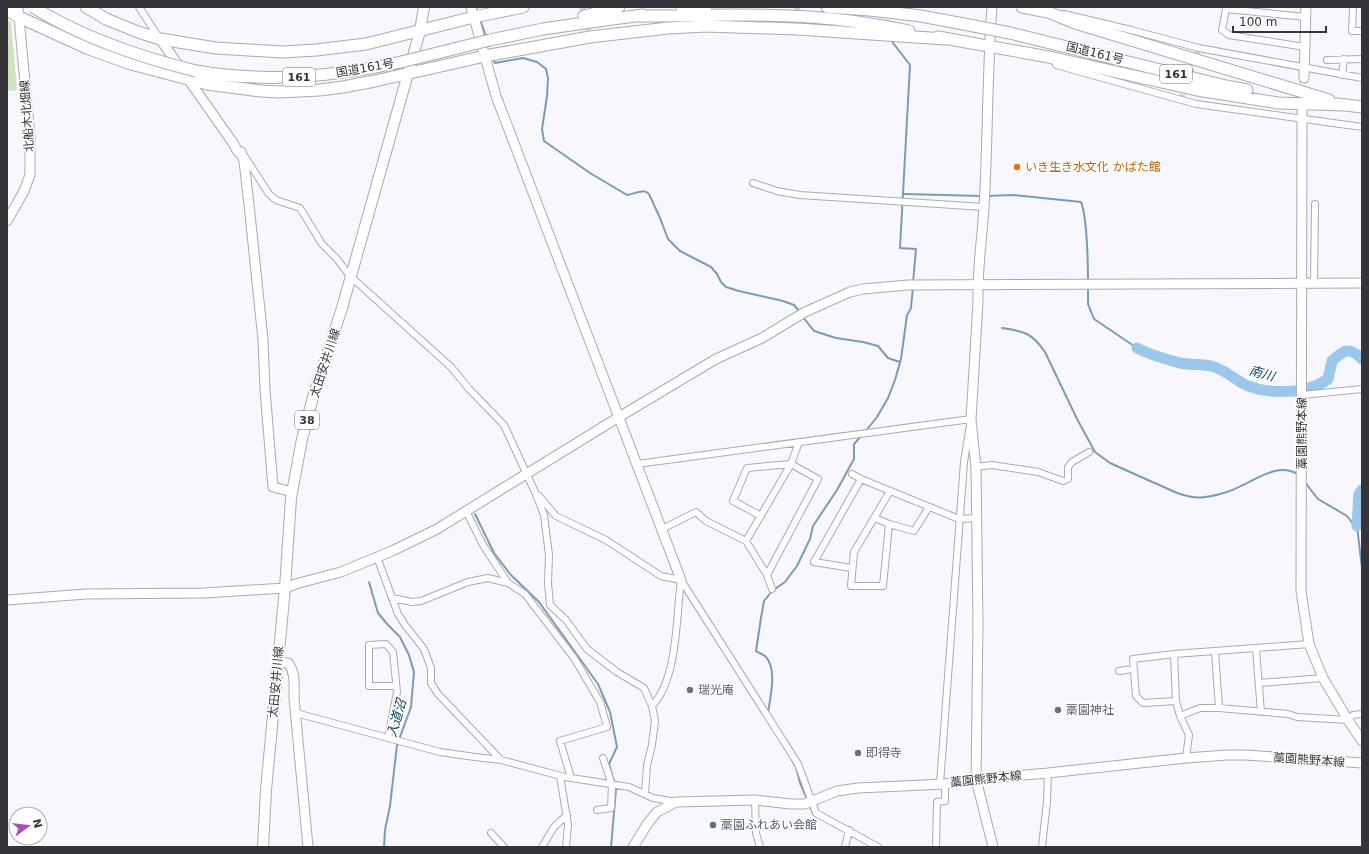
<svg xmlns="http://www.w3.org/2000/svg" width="1369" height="854" viewBox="0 0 1369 854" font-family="'DejaVu Sans','Noto Sans JP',sans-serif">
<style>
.green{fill:#d1e2c2}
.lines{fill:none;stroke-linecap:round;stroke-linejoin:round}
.stream{stroke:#7c9bb5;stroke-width:2}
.river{stroke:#9bc7ea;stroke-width:11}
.street-tunnel{stroke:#d0d0d6;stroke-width:6;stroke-dasharray:6 3;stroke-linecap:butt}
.secondary-tunnel{stroke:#d0d0d6;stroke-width:9;stroke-dasharray:9 4.5;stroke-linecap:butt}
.street-casing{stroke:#aaaab4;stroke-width:8}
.secondary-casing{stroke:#aaaab4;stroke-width:11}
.primary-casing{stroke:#aaaab4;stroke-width:12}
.highway-casing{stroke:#aaaab4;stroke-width:13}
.street{stroke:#fff;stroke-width:6}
.secondary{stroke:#fff;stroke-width:9}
.primary{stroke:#fff;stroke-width:10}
.highway{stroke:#fff;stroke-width:11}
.highway-bridge-casing{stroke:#aaaab4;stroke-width:13;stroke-linecap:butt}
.highway-bridge{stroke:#fff;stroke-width:11}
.food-dot{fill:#e8710a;stroke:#fff;stroke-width:1.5}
.worship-dot{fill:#6b7280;stroke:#fff;stroke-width:1.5}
.service-dot{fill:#5c6f8a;stroke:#fff;stroke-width:1.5}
.labels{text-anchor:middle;stroke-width:3.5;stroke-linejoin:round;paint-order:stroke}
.shield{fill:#fff;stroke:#727274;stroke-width:1}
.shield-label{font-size:11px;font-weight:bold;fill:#353539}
.street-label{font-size:12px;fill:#353539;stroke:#fff}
.food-label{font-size:12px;fill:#c56008;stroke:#fff;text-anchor:start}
.worship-label{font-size:12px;fill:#5b616d;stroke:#fff;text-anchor:start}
.service-label{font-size:12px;fill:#4e5e75;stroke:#fff;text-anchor:start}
.water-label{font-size:13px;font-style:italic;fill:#063d5e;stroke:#fff}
</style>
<rect width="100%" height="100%" fill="#f7f7fd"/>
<path class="green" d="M7,19L11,22L17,90L7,91Z"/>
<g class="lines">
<path class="stream" d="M476,7L478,13
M480,19L486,37
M892,38L893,43L910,65L900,248L916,249L913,283
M493,59L495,63L523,58L537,62L546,69L548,78L547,96L542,129L544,141L590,173L627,195C635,194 643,188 649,194L660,218L668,239L680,251L711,267L717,274L721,282L726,287L739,291L783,301L794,305L800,312
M904,194L982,196
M987,196L1013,195L1081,202C1087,216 1088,264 1088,281
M1088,287V304L1094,319L1137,348
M803,317L814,331L836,338L863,342L878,346L888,358L900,362
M1002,328C1024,331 1032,333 1045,352L1077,419L1095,452L1110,463L1177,493C1186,496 1196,499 1205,497C1215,496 1232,491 1241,486C1259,478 1279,462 1299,475
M865,432L877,417L888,398L895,380L901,359L907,315L911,308L913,287
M1304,481L1318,499L1347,516L1354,525L1357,526L1362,568
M475,514L494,553L510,574L539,602L598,684L610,712L617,747L609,764L616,789L611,847
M369,582L378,613L388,625L400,637L409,655L414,672L411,707L397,745L390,806L385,830L384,847
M768,713C770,698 778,668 765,656C762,654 759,653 756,651L761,618L764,601L772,591L785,582L797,566L810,539L813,526L837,490L854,459V444L862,435
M792,760L796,767L800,783L808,801
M809,805L814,815L816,816"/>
<path class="river" d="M1137,348C1150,355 1165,359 1180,363C1190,365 1201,364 1211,366C1224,369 1234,379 1246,385C1269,395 1308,394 1328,379L1332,361C1344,350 1349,346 1362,359
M1357,526L1359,494L1362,490"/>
<path class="street-tunnel" d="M582,7L590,37
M797,7V23
M1181,100L1199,48"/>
<path class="secondary-tunnel" d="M1302,110L1304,78"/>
<defs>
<path id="street" d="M139,7L159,38
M1353,7L1352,31H1362
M1064,14L1131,30L1199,48L1362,78
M1305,47L1229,35L1222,30L1226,9L1306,17
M1054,58L1056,65L1196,104L1362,127
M1327,60L1362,59
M1342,75L1344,59
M245,157L269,194L276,200L300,208L322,244L337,259L350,276L451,367L470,390L504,425L535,492L544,515L549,555L548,583L550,605L566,620L587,649L617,672L644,688L652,706L655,721L652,745L647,765L645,794
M753,183L777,191L800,195L984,207
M1314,283L1315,204
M1302,395L1362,389
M637,464L971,419L964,462L940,784
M975,467L992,465L1038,472L1063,481L1068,479V467L1072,462L1089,452
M852,474L861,479
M539,496L556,516L606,540L661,576L681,580L798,764L816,813L878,847
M466,511L483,545L508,583
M761,516L733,501L747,468L791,464L818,479L767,575
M875,518L889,524L914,531L929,507
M889,524L883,586H851L854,552L890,491
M662,529L696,512L706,521L746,541L767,575L772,589
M746,541L791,464L799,442
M377,557L398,614L405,625L424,649L431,668V683L438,694L501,760
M852,568L814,562L861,479L959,519L976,518
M392,598L412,602L421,601L468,582L488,578L508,583L525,594L574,658L600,702L607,727L560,741L571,778
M1256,649L1261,712
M1215,651L1219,708
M1174,654L1176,701L1180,716L1189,735L1186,758
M1119,671L1133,669
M1259,683L1323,678
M1176,701L1143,703L1136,696L1133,659L1174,654L1309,644
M652,706C678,679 676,617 681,580
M296,713L440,752L475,757L501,760L565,777L629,787L653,798L676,802
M1180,716L1200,708H1219L1288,714L1297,717L1348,720L1353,715L1362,714
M388,738L397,692L393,652L386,644L369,645V686H396
M560,776L568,825L566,847
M755,800L756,833L760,847
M597,810L611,808L612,785L603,758
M491,833L504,847
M542,847L554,827L567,815
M845,847L849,830
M936,847L937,802L945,801V784
M1042,847L1047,801L1048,773"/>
<path id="secondary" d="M471,7L496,96L681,580
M992,7C987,74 988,141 984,208C982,239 977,270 978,302L971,419L976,468L978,624L976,779L993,847
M160,39L233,143L238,152H241L244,161L250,214L263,340L265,390L273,487L292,492
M1304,78L1306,7
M1302,110L1301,591L1309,644L1323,678L1348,720L1362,741
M7,221L24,191L30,175V137L18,7
M7,600L86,594L204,593L285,588L299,583L341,572L392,551L437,529L619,417L716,359L762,338L805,312L850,292L863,289L908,285L1362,283
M278,662L288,663C296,673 294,686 294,698L308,847
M633,847L648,823L657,812L676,802L755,800L791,804H805L837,791L858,788L945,784L976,779L1048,773L1186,758L1227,755H1245L1362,763"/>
<path id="primary" d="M263,847L266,790L285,588L291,498L302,439L313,397L342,308L420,31L424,7"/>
<path id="highway" d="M86,7L106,19L138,32L160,39L216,48L283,52L316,50L366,44L474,17L523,7
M827,7L870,10L921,16L974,26
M1022,7L1048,12L1075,23L1329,100
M7,10L19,17L89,49L131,64L207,84L261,91L279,92L320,90L343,87L375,81L485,56L590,37L668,28L706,26L797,29L945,39
M682,10L706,7
M584,16L619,7
M637,16C695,16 752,13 810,17C843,19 876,24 909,31
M1010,33L1226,86L1247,90
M938,37L1054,58L1197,90L1278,103L1345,105
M490,40L543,29L612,19L643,15
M196,71C265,83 332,77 401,62
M1337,104L1362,107"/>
</defs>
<use href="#street" class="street-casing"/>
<use href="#secondary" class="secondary-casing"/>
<use href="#primary" class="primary-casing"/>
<use href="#highway" class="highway-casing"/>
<use href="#street" class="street"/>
<use href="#secondary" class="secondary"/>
<use href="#primary" class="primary"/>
<use href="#highway" class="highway"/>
<defs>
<path id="highway-bridge" d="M33,7C83,38 139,57 196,71
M974,26L1010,33
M401,62L490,40"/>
</defs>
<use href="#highway-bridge" class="highway-bridge-casing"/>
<use href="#highway-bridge" class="highway-bridge"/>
</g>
<circle class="food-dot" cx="1017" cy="167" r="4"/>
<g class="worship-dot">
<circle cx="690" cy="690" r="4"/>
<circle cx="1058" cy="710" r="4"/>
<circle cx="858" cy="753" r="4"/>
</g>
<circle class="service-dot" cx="713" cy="825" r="4"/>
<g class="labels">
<g class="shield">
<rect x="1160" y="65" width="32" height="18" rx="3"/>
<rect x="283" y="68" width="32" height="18" rx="3"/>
<rect x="295" y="411" width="24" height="18" rx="3"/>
</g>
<g class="shield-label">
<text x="1176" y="78">161</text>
<text x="299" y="81">161</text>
<text x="307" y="424">38</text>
</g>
<g class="street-label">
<text transform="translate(1095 53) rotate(14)" y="4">国道161号</text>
<text transform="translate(365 68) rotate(-10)" y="4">国道161号</text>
<text transform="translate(27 116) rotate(-94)" y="4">北船木北畑線</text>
<text transform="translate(325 363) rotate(-72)" y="4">太田安井川線</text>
<text transform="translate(1302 433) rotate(-90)" y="4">藁園熊野本線</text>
<text transform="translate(276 682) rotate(-85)" y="4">太田安井川線</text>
<text transform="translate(1309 760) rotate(4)" y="4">藁園熊野本線</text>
<text transform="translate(986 779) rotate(-6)" y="4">藁園熊野本線</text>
</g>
<g class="food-label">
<text x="1025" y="171">いき生き水文化 かばた館</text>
</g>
<g class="worship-label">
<text x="698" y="694">瑞光庵</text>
<text x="1066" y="714">藁園神社</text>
<text x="866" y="757">即得寺</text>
</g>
<g class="service-label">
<text x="721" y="829">藁園ふれあい会館</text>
</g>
<g class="water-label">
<text transform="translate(1262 373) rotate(16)" y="5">南川</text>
<text transform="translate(396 718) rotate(-74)" y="5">入道沼</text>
</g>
</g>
<rect width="1369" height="854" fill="none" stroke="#353539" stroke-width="16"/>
<g transform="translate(28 826) rotate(75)"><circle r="19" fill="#ffffff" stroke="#aeaeb0"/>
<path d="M0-3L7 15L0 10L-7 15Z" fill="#aa4cb5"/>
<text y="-6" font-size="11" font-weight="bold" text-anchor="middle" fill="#353539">N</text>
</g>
<path d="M1233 26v6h93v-6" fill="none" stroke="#353539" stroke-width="2"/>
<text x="1239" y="26" font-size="12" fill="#353539" stroke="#ffffff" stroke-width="3" paint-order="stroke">100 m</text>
</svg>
